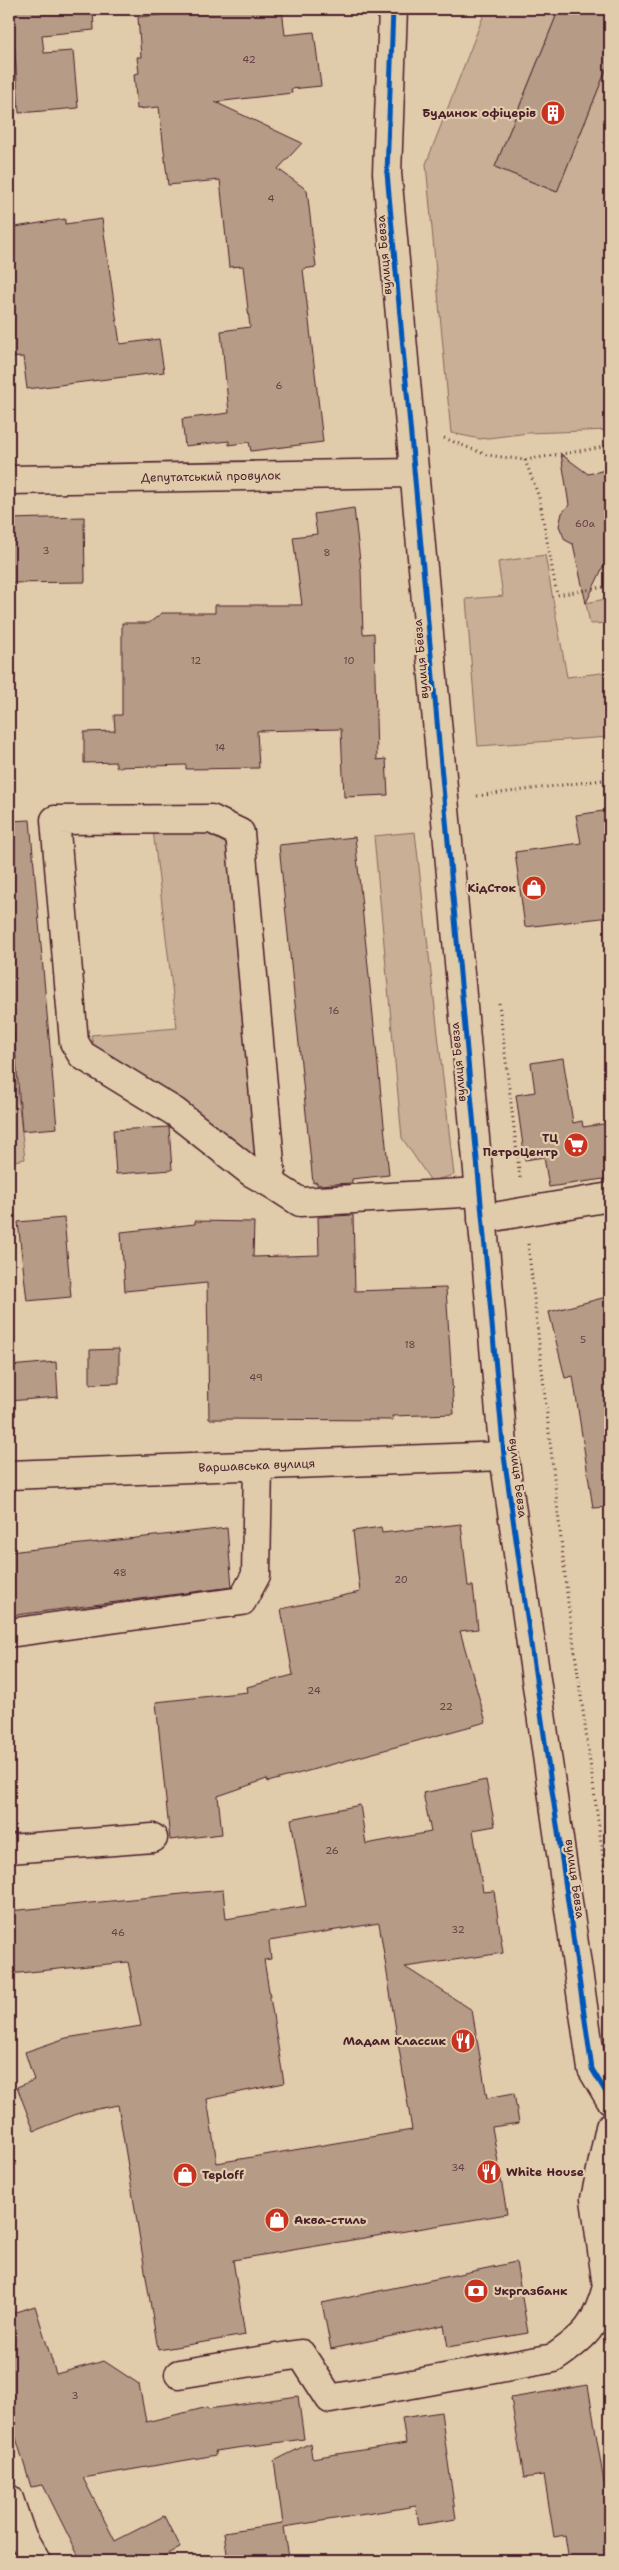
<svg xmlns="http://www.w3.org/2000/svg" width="619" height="2570" viewBox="0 0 619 2570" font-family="'Shantell Sans',sans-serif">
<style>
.green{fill:#c8af95;stroke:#896760}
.building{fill:#b69b87;stroke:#4a1f2b;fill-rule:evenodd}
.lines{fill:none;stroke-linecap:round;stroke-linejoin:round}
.minor-casing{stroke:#4a1f2b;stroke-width:31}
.path{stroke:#4a1f2b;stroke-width:3;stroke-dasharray:1 4;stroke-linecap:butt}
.minor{stroke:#e0cbaa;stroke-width:28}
.cycleway-casing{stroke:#e0cbaa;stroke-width:8}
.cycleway{stroke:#0057b8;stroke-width:5}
.labels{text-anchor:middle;stroke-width:4.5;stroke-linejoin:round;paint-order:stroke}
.number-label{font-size:10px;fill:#653e42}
.poi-label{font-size:12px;font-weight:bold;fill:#4a1f2b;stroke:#e0cbaa;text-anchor:end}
.street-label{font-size:12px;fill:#4a1f2b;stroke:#e0cbaa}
</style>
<rect width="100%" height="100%" fill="#e0cbaa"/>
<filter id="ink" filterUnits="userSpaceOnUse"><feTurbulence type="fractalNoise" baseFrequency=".02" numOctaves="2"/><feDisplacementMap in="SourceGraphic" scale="10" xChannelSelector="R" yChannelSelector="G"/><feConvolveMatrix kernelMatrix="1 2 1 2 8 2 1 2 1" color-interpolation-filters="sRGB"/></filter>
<g filter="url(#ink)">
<path class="green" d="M486,9H559L495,167L557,192L610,60V430L528,433L480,439L451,433L426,164Z
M545,555L567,677L610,672V737L478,746L466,599L503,596L498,562Z
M610,598V623L590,624L586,603Z
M153,830L203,831L228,845L259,1159L247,1157L173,1095L94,1049L91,1035L177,1028Z
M415,832L454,1175L431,1181L402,1138L374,836Z
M9,1020L25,1159L9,1162Z"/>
<path class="building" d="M9,9H93L94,30L42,35L44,53L73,51L78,108L19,113L14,38H9Z
M193,9H282L285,35L314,32L321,86L291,89L292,93L215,102L302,143L278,169L307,190L316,267L303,269L323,442L251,451L249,442L229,445V441L185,446L182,419L229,413L221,331L250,327L243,266L229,267L220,180L168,185L159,107L137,109L134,74L139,73L137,57H141L138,17L193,12Z
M559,9H610V60L557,192L495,167Z
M65,219V224L102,219L120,344L159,339L164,372L27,389L23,357L9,358V228Z
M561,454L588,474L610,469V566L603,567L586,603L573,544L565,540L559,526L562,513L569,505Z
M354,508L361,570L363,634L374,633L377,760L386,759L388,795L344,797L341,729L257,731L259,768L186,769V765L116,767V762L84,763V732L115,731L114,715H122V623H149L162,613H215V605H302L293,537L317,534L314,514Z
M84,517L85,582L9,583V519Z
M610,810V917L525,927L515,852L581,843L576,815Z
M30,820L57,1128L22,1131L9,973V821Z
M355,837L389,1175L352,1179V1183L317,1185V1182L313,1183L279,845Z
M563,1058L573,1123L582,1121L583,1127L610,1123V1178L549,1187L544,1157L525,1160L516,1095L535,1092L531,1063Z
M169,1127L172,1170L116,1174L113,1130Z
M353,1215L355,1291L446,1288L454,1414L392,1416L393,1420L209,1419L207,1283L125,1291L121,1232L195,1224V1221L254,1222L253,1257L319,1255L318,1217Z
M64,1218L71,1297L27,1301L18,1222Z
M610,1296V1507L593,1508L573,1376L565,1378L549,1312Z
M119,1349V1383L90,1384V1350Z
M56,1362L58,1397L9,1401V1366Z
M461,1524L468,1586H473L478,1629L460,1631L486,1722L268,1782L267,1779L218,1796L222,1834L170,1840L156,1702L248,1692L247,1687L293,1675L281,1609L360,1592L353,1531L381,1527L382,1533Z
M227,1528L232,1587L9,1616V1552Z
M486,1780L495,1826L473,1830L483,1892L494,1891L503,1953L405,1967L472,2010L487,2098L514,2093L519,2123L492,2127L507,2214L233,2260L245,2335L158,2350L118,2105L82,2112L34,2131L17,2087L34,2080L25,2052L66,2038L141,2026L128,1962L9,1974V1911L223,1890L226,1919L306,1906L291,1819L360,1805L366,1844L431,1832L423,1793ZM379,1923L412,2130L217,2163L207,2099L284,2083L264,1960L271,1959L269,1941Z
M516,2262L528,2333L448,2347L444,2325L331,2349L322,2303Z
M35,2306L56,2374L104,2361L139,2384L146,2422L208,2407V2409L298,2396L304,2439L215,2451L216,2455L83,2478L115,2541L164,2516L180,2548L154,2561H75L80,2559L43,2485L31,2487L9,2415V2314Z
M588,2385L607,2501H610V2561H569L565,2535L554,2537L544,2475L524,2478L511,2398Z
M441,2412L456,2519L419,2525L416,2506L284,2527L289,2558L267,2561H228L224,2532L283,2523L274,2461L310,2443L312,2458L406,2443L402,2418Z"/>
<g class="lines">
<defs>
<g id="minor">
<path d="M393,9L387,173L504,1456L592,2069L610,2099"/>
<path id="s1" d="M9,480L414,473"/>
<path d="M272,1184L251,1172L175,1112L82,1055L74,1042L55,820L211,819L240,833L272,1184L300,1202L480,1192"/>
<path d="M482,1219L610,1197"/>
<path id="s2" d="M9,1475L504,1456"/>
<path d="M9,1633L242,1601L256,1575L258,1465"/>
<path d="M9,1849L153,1838"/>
<path d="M610,2127L595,2199L607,2287H610"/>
<path d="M179,2374L301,2354L330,2399L554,2358C586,2336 596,2326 607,2287"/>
<path d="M9,2499L21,2535L36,2561"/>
</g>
</defs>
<use href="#minor" class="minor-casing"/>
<path class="path" d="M444,438L487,455L525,460L610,446
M525,460L539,497L557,595L610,586
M477,796L610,779
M499,1003L520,1178
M528,1244L568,1602L605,1871L610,1895"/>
<use href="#minor" class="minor"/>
<defs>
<path id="cycleway" d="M393,9L387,173L504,1456L592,2069L610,2099"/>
</defs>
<use href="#cycleway" class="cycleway-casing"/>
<use href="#cycleway" class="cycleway"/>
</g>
</g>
<defs>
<symbol id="building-disc" viewBox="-11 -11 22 22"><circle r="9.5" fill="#c8321e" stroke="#e0cbaa"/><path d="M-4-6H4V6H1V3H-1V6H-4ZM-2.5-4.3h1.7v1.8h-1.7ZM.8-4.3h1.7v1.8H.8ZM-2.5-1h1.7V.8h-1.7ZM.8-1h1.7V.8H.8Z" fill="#fff"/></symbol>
<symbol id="shop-disc" viewBox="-11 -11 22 22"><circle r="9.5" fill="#c8321e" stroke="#e0cbaa"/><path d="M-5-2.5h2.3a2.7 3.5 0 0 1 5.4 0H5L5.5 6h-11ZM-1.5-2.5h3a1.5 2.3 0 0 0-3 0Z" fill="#fff"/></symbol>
<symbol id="supermarket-disc" viewBox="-11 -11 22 22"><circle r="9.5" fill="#c8321e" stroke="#e0cbaa"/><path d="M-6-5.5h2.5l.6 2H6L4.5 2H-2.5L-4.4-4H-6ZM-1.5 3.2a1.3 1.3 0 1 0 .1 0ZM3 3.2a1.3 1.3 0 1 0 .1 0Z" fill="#fff"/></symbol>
<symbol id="restaurant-disc" viewBox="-11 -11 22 22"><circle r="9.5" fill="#c8321e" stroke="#e0cbaa"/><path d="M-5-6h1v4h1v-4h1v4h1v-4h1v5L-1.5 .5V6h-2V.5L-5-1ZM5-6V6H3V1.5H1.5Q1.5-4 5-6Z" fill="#fff"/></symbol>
<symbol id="bank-disc" viewBox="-11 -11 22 22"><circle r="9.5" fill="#c8321e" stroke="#e0cbaa"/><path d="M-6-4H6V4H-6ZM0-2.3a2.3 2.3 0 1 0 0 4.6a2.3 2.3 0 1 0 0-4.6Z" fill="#fff"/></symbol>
</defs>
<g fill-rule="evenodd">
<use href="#building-disc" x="539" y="99" width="28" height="28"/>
<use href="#shop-disc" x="520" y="874" width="28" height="28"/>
<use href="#supermarket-disc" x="562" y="1131" width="28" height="28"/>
<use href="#restaurant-disc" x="449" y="2027" width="28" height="28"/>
<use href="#restaurant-disc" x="475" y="2158" width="28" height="28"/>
<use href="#shop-disc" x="171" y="2161" width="28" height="28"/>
<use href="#shop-disc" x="263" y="2206" width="28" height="28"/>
<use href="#bank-disc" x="462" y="2277" width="28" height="28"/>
</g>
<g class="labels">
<g class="number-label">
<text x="249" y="63">42</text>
<text x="271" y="202">4</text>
<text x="279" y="389">6</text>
<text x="585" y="527">60а</text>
<text x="46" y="554">3</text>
<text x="327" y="556">8</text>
<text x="196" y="664">12</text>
<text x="349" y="664">10</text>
<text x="220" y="751">14</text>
<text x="334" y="1014">16</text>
<text x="583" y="1343">5</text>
<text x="410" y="1348">18</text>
<text x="256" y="1381">49</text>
<text x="120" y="1576">48</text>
<text x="401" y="1583">20</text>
<text x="314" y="1694">24</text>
<text x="446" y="1710">22</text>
<text x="332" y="1854">26</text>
<text x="458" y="1933">32</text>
<text x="118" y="1936">46</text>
<text x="458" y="2171">34</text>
<text x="75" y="2399">3</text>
</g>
<g class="poi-label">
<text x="536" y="117">Будинок офіцерів</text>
<text x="516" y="892">КідСток</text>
<text x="558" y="1142">ТЦ<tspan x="558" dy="14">ПетроЦентр</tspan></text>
<text x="446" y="2045">Мадам Классик</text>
<text x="506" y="2176" text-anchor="start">White House</text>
<text x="202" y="2179" text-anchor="start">Teploff</text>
<text x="294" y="2224" text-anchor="start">Аква-стиль</text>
<text x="494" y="2295" text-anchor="start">Укргазбанк</text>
</g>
<g class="street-label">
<text transform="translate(384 255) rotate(-95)" y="4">вулиця Бевза</text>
<text dy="4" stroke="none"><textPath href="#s1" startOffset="202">Депутатський провулок</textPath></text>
<text transform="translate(421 659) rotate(-95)" y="4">вулиця Бевза</text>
<text transform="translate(458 1062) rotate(-95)" y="4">вулиця Бевза</text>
<text dy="4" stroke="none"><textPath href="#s2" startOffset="248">Варшавська вулиця</textPath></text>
<text transform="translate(518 1478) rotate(83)" y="4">вулиця Бевза</text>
<text transform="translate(575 1879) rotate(82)" y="4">вулиця Бевза</text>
</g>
</g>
<rect width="619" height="2570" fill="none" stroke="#e0cbaa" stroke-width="30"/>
<rect x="15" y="15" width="589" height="2540" fill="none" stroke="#4a1f2b" stroke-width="2" filter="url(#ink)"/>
</svg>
